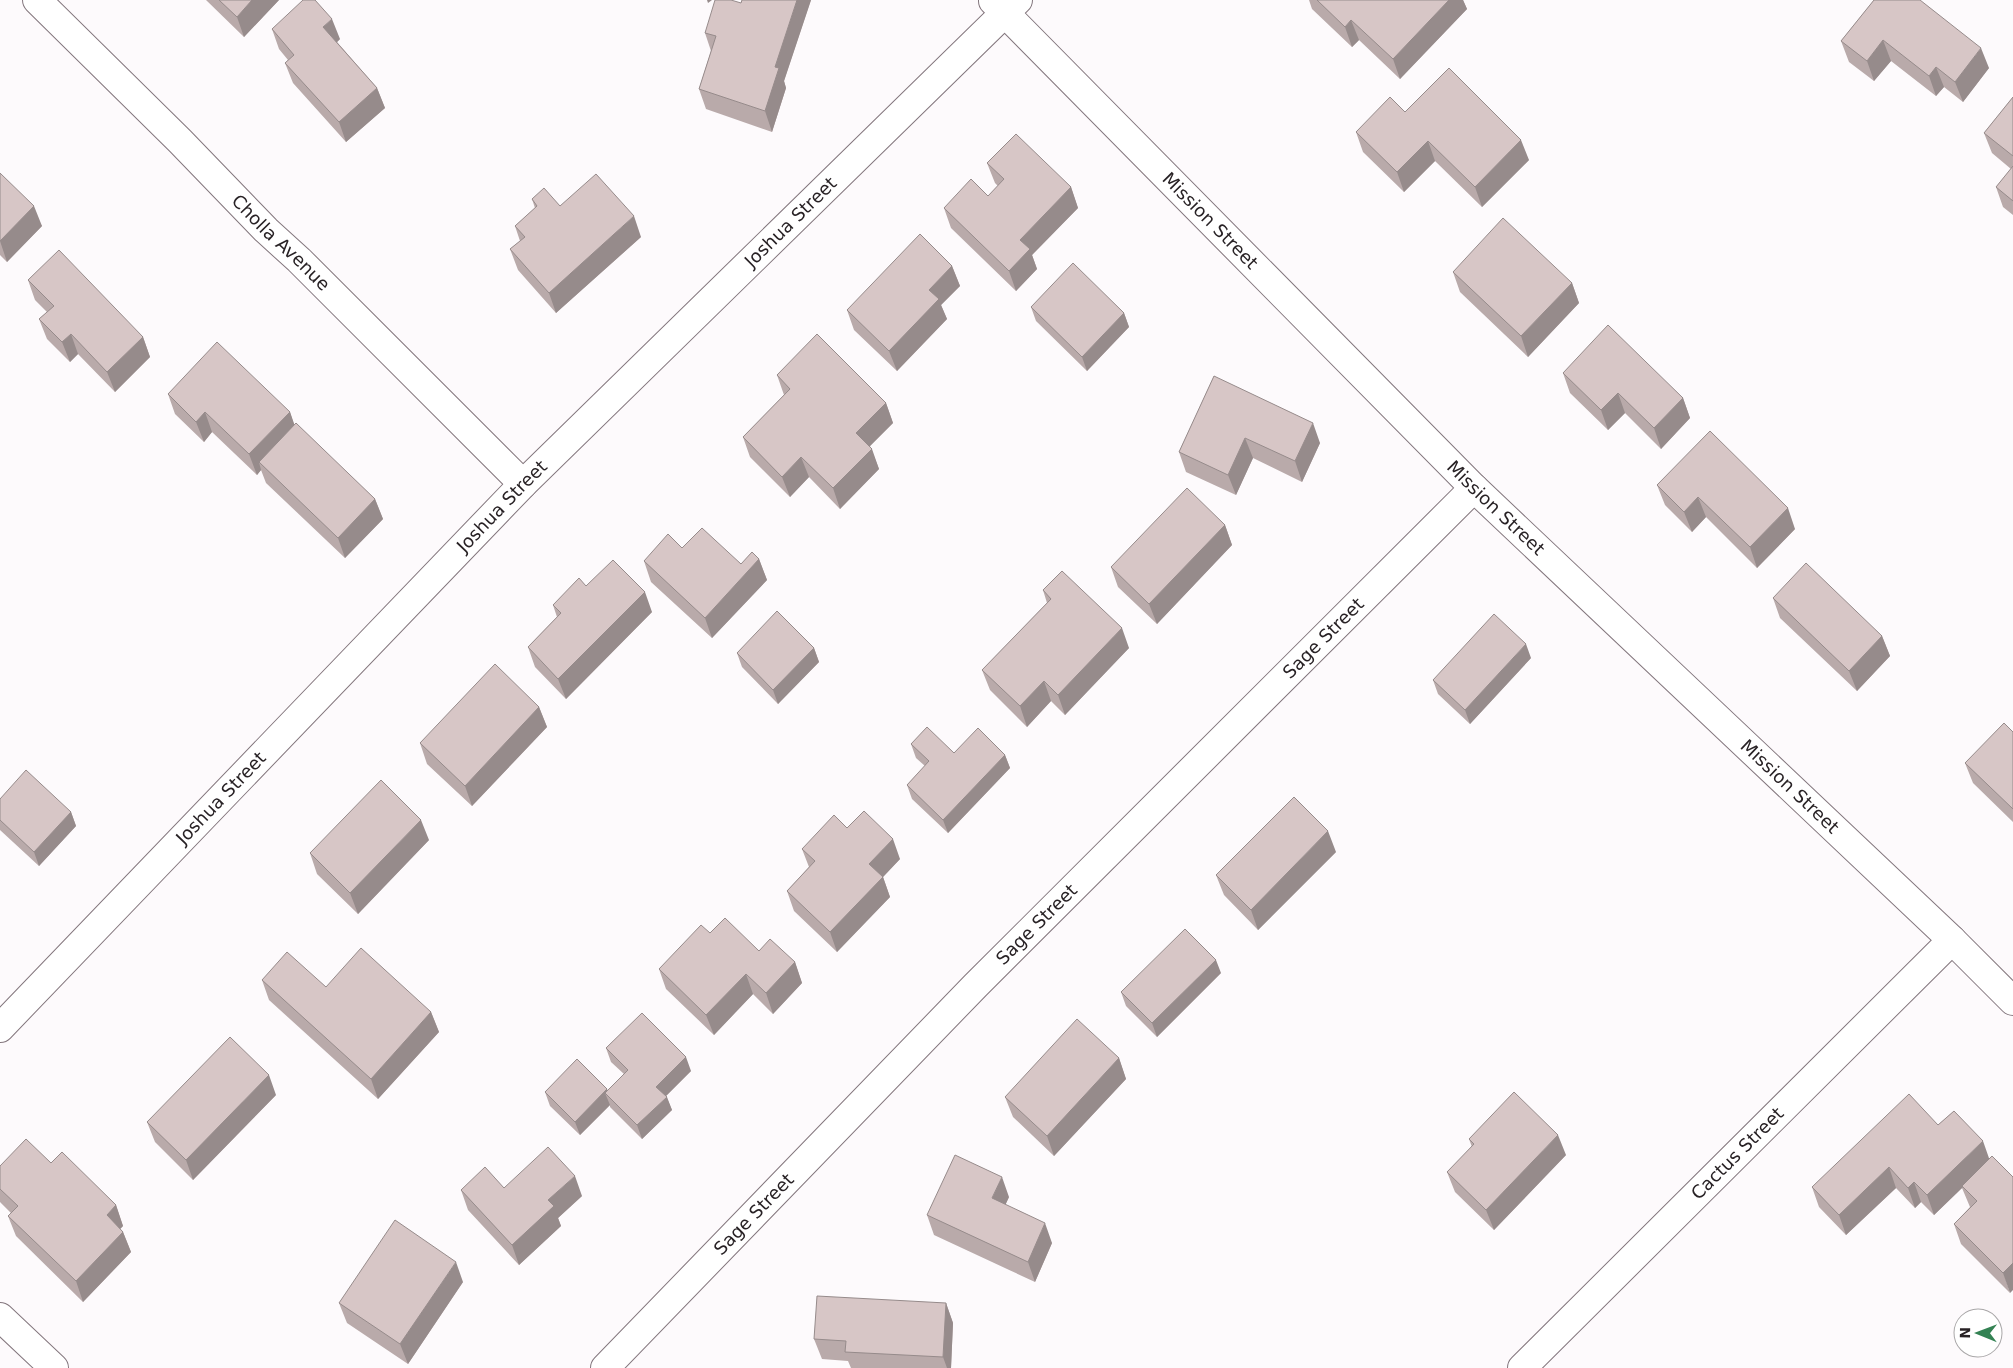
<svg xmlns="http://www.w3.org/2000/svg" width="2013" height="1368" viewBox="0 0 2013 1368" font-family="'DejaVu Sans',sans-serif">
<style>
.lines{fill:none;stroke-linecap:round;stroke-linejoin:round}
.minor-casing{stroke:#83767d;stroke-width:30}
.minor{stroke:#fff;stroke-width:28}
.wall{fill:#b9aaaa}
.shaded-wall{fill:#968b8b}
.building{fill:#d7c6c6;stroke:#968b8b}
.labels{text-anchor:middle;stroke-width:5;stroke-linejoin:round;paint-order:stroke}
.street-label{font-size:18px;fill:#282225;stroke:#fff}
</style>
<rect width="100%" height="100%" fill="#fdfafc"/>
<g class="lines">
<defs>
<g id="minor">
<path id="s1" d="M37,0L180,141L266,230L299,260L523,484"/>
<path id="s2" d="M993,1L1474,488L1952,940L2013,1001"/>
<path id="s3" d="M0,1028L523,484L1018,0"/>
<path d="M0,1317L54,1368"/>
<path id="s4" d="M605,1368L976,985L1474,488"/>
<path id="s5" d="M1522,1368L1952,940"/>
</g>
</defs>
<use href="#minor" class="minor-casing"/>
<use href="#minor" class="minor"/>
</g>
<path class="wall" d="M206,0H279L244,37Z
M742,0H811L784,81L786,88L772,132L706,109L699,89L711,51L705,33L741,3Z
M1309,0H1463L1467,9L1400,79L1359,40L1352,47L1312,9Z
M1874,0L1989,68L1963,102L1944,87L1936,96L1891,61L1874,81L1849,62L1841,41Z
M272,29L340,39L337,42L377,88L385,108L346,142L293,83L285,63L288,60L279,49Z
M2013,97V215L2003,207L1996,187L2011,169L1992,153L1984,133Z
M1405,112L1529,160L1482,207L1435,161L1404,192L1363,152L1356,132Z
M987,163L1071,187L1078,208L1032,255L1037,269L1016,291L951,228L944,208L988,196L998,186L995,183Z
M0,173L42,226L7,262L0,255Z
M532,199L560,206L641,237L556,313L518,270L510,249L520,241L515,226L535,208Z
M952,266L960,286L941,305L947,319L897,371L854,330L847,310Z
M1453,272L1572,283L1579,303L1528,357L1460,292Z
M28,280L143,337L150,357L115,392L78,354L70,362L47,339L39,319L47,312L35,300Z
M1031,307L1124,313L1129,327L1087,371L1036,321Z
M1563,373L1683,398L1690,418L1661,449L1625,413L1608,430L1570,393Z
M777,375L886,403L893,423L870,446L879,469L840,509L809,477L790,497L750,457L743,437L784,395Z
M1214,376L1320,443L1302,482L1253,458L1236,495L1186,472L1179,452Z
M168,394L290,412L294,425L375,499L383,519L345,558L266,483L261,470L257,475L212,432L204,442L175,414Z
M1657,485L1795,529L1757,568L1706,517L1692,532L1665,505Z
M1225,525L1232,545L1157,624L1118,587L1111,567Z
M682,548L741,564L759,559L767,580L712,638L651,582L644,561Z
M586,586L652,612L566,699L535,667L528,647L557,617L553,605Z
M1043,590L1129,648L1065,715L1051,701L1027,727L990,690L982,670L1047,603Z
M1773,598L1882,636L1890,656L1857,691L1780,618Z
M814,648L819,662L778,704L742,667L737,653Z
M1531,658L1470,724L1438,694L1433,680Z
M539,707L547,727L472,806L427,764L420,743Z
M2013,732V822L1973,783L1965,763Z
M911,744L954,753L1005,755L1010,768L948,833L912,799L907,785L925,766L916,758Z
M0,799L71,812L76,826L39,866L0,830Z
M847,828L900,859L883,877L890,897L837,952L794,911L787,891L809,867L802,849Z
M429,840L358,914L317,874L310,853Z
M1336,852L1258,930L1224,895L1216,875Z
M710,933L759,951L795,962L802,983L773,1014L753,994L714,1035L666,989L659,969Z
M1221,973L1157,1037L1126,1006L1121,992Z
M262,980L431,1012L439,1032L378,1099L269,1000Z
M606,1048L691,1071L666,1096L672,1110L642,1139L610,1107V1105L580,1135L550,1106L545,1092L608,1091L624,1074L611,1062Z
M1119,1058L1126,1079L1054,1156L1013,1117L1005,1097Z
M276,1095L193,1180L155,1142L147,1122Z
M1954,1111L2010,1293L1961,1244L1954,1224L1970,1207L1962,1188L1934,1215L1921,1202L1915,1208L1896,1188L1846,1235L1819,1207L1812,1187L1938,1125Z
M1469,1139L1566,1155L1494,1230L1455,1192L1447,1172L1472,1147Z
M51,1163L116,1205L123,1226L120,1229L123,1232L131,1252L83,1302L16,1236L8,1216L11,1213L0,1202V1166Z
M504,1188L582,1196L558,1218L561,1226L519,1265L468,1210L461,1190Z
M1009,1197L1005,1205L1052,1243L1035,1282L934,1235L927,1215Z
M463,1282L408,1364L347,1323L339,1303Z
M946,1303L953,1323L951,1368H851L848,1361L822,1359L814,1339Z"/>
<path class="shaded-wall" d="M252,0H279L244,37L237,17Z
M707,0H712L708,3Z
M797,0H811L784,81L786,88L772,132L765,111L775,67Z
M1449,0H1463L1467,9L1400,79L1393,59Z
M332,19L340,39L331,48L323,27Z
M1351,20L1359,40L1352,47L1345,27Z
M1883,40L1891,61L1874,81L1867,61Z
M1981,48L1989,68L1963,102L1955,82Z
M1936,67L1944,87L1936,96L1929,76Z
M377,88L385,108L346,142L339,122Z
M1521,140L1529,160L1482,207L1475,187Z
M1428,141L1435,161L1404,192L1397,172Z
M1071,187L1078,208L1032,255L1037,269L1016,291L1009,271L1020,240Z
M34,206L42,226L7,262L0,241Z
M634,216L641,237L556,313L549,293Z
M952,266L960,286L941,305L947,319L897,371L889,351L929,290Z
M1572,283L1579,303L1528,357L1521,336Z
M1124,313L1129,327L1087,371L1082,357Z
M71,334L78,354L70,362L62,342Z
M143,337L150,357L115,392L107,372Z
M1618,393L1625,413L1608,430L1601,410Z
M1683,398L1690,418L1661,449L1654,428Z
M886,403L893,423L863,453L856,433Z
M205,412L212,432L204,442L196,422Z
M290,412L297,432L259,462L261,470L257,475L249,454Z
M1313,423L1320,443L1302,482L1295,461Z
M1245,438L1253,458L1236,495L1228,475Z
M872,449L879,469L840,509L833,488Z
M801,457L809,477L790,497L782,477Z
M1698,497L1706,517L1692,532L1684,512Z
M375,499L383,519L345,558L338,538Z
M1788,508L1795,529L1757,568L1750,547Z
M1225,525L1232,545L1157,624L1149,604Z
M759,559L767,580L712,638L705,618Z
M645,592L652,612L566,699L558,679Z
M1122,628L1129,648L1065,715L1058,695Z
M1882,636L1890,656L1857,691L1849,671Z
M1526,644L1531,658L1470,724L1465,710Z
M814,648L819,662L778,704L773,690Z
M1044,681L1051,701L1027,727L1020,706Z
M539,707L547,727L472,806L465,786Z
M1005,755L1010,768L948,833L943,820Z
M71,812L76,826L39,866L34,852Z
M421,820L429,840L358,914L350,893Z
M1328,831L1336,852L1258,930L1251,910Z
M893,839L900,859L883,877L890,897L837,952L830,932L869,864Z
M1216,960L1221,973L1157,1037L1152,1023Z
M795,962L802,983L773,1014L766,993Z
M746,974L753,994L714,1035L706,1015Z
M431,1012L439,1032L378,1099L371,1079Z
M686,1057L691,1071L661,1101L656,1087Z
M1119,1058L1126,1079L1054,1156L1047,1136Z
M269,1075L276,1095L193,1180L186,1160Z
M607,1089L611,1098L605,1093L610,1105L580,1135L575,1122Z
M667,1097L672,1110L642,1139L637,1125Z
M1558,1135L1566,1155L1494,1230L1486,1210Z
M1983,1141L1990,1161L1934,1215L1927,1195Z
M1889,1167L1896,1188L1846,1235L1839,1215Z
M575,1176L582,1196L558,1218L561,1226L519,1265L512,1245L548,1200Z
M1002,1177L1009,1197L999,1219L992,1198Z
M1914,1182L1921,1202L1915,1208L1908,1188Z
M116,1205L123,1226L114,1235L107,1215Z
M1045,1223L1052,1243L1035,1282L1028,1262Z
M123,1232L131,1252L83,1302L76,1281Z
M456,1262L463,1282L408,1364L400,1344Z
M2013,1263V1290L2010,1293L2003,1273Z
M946,1303L953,1323L951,1368H947L943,1357Z"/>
<path class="building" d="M219,0H252L237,17Z
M303,0H315L332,19L323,27L377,88L339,122L285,63L294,55L272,29Z
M715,0H731L741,3L742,0H797L775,67L779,68L765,111L699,89L716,36L705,33Z
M1317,0H1449L1393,59L1351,20L1345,27Z
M1874,0H1920L1981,48L1955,82L1936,67L1929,76L1883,40L1867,61L1841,41Z
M1449,68L1521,140L1475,187L1428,141L1397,172L1356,132L1390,97L1405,112Z
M2013,97V156L1984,133Z
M1016,134L1071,187L1020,240L1030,249L1009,271L944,208L971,179L988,196L1004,179L987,163Z
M2013,166V201L1996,187Z
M0,173L34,206L0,241Z
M596,174L634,216L549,293L510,249L525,237L515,226L537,206L532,199L544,188L560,206Z
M1503,218L1572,283L1521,336L1453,272Z
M920,234L952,266L929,290L939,299L889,351L847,310Z
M59,250L143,337L107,372L71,334L62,342L39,319L54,306L28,280Z
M1073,263L1124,313L1082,357L1031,307Z
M1608,325L1683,398L1654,428L1618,393L1601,410L1563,373Z
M817,334L886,403L856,433L872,449L833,488L801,457L782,477L743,437L790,389L777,375Z
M217,342L290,412L249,454L205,412L196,422L168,394Z
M1214,376L1313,423L1295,461L1245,438L1228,475L1179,452Z
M296,423L375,499L338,538L259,462Z
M1710,431L1788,508L1750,547L1698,497L1684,512L1657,485Z
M1187,488L1225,525L1149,604L1111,567Z
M702,528L741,564L752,552L759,559L705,618L644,561L668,534L682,548Z
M613,560L645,592L558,679L528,647L561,613L553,605L579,578L586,586Z
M1806,563L1882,636L1849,671L1773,598Z
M1062,571L1122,628L1058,695L1044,681L1020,706L982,670L1051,599L1043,590Z
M777,611L814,648L773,690L737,653Z
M1494,614L1526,644L1465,710L1433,680Z
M495,664L539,707L465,786L420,743Z
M2004,723L2013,732V809L1965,763Z
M927,727L954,753L978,728L1005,755L943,820L907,785L929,761L911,744Z
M26,770L71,812L34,852L0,820V799Z
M381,780L421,820L350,893L310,853Z
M1294,797L1328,831L1251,910L1216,875Z
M864,811L893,839L869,864L883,877L830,932L787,891L815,861L802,849L834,815L847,828Z
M725,918L759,951L770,939L795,962L766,993L746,974L706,1015L659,969L701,925L710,933Z
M1185,929L1216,960L1152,1023L1121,992Z
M361,948L431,1012L371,1079L262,980L287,952L326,987Z
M642,1013L686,1057L656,1087L667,1097L637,1125L605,1093L628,1070L606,1048Z
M1077,1019L1119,1058L1047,1136L1005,1097Z
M230,1037L269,1075L186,1160L147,1122Z
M577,1059L607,1089L575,1122L545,1092Z
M1514,1092L1558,1135L1486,1210L1447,1172L1474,1144L1469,1139Z
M1909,1094L1938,1125L1954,1111L1983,1141L1927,1195L1914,1182L1908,1188L1889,1167L1839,1215L1812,1187Z
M26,1139L51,1163L62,1152L116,1205L107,1215L123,1232L76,1281L8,1216L18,1206L0,1189V1166Z
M548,1147L575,1176L548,1200L554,1206L512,1245L461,1190L485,1167L504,1188Z
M955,1155L1002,1177L992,1198L1045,1223L1028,1262L927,1215Z
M1992,1156L2013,1177V1263L2003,1273L1954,1224L1977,1201L1962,1186Z
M395,1220L456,1262L400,1344L339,1303Z
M817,1296L946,1303L943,1357L845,1352L846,1341L814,1339Z"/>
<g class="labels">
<g class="street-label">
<text dy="6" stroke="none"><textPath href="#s2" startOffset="309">Mission Street</textPath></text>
<text dy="6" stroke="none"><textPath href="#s3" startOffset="1129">Joshua Street</textPath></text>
<text dy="6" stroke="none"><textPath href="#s1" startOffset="344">Cholla Avenue</textPath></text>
<text dy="6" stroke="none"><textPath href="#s3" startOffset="724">Joshua Street</textPath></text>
<text dy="6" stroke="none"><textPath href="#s2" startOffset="714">Mission Street</textPath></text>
<text dy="6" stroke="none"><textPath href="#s4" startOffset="1024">Sage Street</textPath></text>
<text dy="6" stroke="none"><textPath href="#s2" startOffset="1119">Mission Street</textPath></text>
<text dy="6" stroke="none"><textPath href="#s3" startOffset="319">Joshua Street</textPath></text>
<text dy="6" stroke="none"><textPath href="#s4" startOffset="619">Sage Street</textPath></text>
<text dy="6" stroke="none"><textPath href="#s5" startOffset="304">Cactus Street</textPath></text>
<text dy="6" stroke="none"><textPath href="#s4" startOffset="214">Sage Street</textPath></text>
</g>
</g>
<g transform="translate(1978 1333) rotate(271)"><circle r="24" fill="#ffffff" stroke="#a9a7a8"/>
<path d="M0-4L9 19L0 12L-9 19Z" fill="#338253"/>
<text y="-8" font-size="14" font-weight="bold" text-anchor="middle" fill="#282225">N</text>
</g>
</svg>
